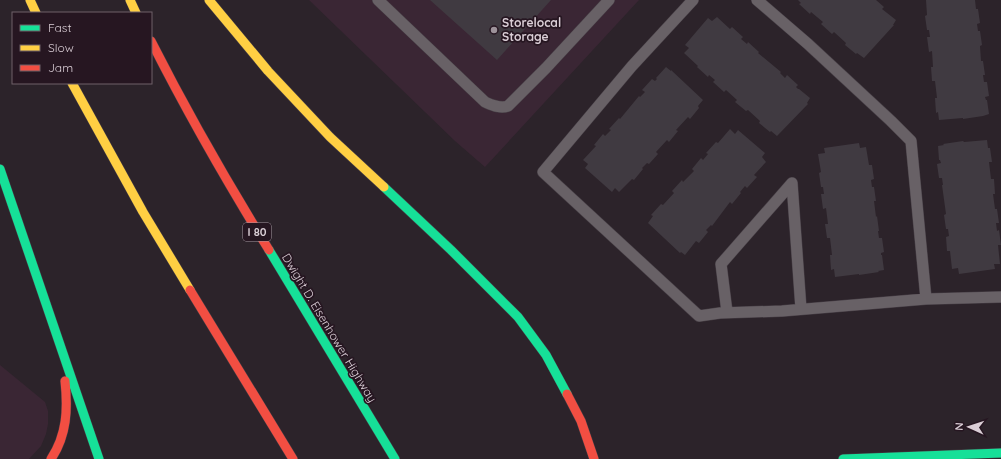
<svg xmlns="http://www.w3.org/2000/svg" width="1001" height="459" viewBox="0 0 1001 459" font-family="Quicksand,sans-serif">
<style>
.built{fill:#3a2634}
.building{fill:#403a41}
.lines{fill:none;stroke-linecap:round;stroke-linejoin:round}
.lane-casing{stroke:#473f46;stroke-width:12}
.fast-casing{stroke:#473f46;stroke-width:10}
.slow-casing{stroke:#473f46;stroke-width:10}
.jam-casing{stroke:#473f46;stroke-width:10}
.lane{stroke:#686166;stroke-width:11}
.fast{stroke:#16e098;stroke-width:9}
.slow{stroke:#ffcf43;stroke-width:9}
.jam{stroke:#f24e42;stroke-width:9}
.poi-dot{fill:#9d929a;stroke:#261621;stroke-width:1.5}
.labels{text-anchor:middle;stroke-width:3.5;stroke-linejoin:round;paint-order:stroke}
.shield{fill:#261621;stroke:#a497a0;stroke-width:1}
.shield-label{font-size:11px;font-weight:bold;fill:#daced6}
.poi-label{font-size:12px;font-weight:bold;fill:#daced6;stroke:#261621;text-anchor:start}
.street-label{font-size:12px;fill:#daced6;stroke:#261621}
</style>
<rect width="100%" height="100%" fill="#2c232a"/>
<path class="built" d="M309,0H639L485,167L455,141Z
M0,365L45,402L48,411V424L46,434L41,446L29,459H0Z"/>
<path class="building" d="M430,0H551L497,60Z
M798,0H876L884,7L882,9L896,20L893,25H894L864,58L857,53L856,54L845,45L846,43L834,32L832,34L821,24L823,22L811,12L810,14L799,4L801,3Z
M926,0H975L976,9H978L980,23L977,24L978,31H980L982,45L980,46L981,61H983L985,75H983L984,82H987L989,96L985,97L986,100H987L989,114L983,116L963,119V118L939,120L938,112L936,113L935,98H937L935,81H932L931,67H933L932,51L929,52L927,37H930L929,30H927L925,16L927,15Z
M717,17L730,29L732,27L743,37L741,39L747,44L748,42L759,52L758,53L781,72L780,73L785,78L787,75L798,85L796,87L798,89H799L810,98L807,103L808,104L777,136L771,131L770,132L759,123L760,121L748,110L746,111L735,102L737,100L726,90L724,92L713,82L715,80L709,75L708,77L697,67L698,66L684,53L689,48L685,45L708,18L712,21Z
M666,67L671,71V70L703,100L698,106L699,108L690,119L688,117L676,130L678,131L669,142L667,140L656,152L658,154L649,164L647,163L642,168L643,169L634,180L632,179L619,192L615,188L612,192L585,168L588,164L583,160L596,146L594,145L603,134L605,136L611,130L609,129L619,118L620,119L639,96L640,97L645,92L642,90L652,79L655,81L657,79L656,78Z
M730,129L735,134L738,130L765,153L762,157L766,162L754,175L757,177L747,188L745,186L740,192L741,193L732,204L730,202L712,226L711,225L706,230L708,232L699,243L696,241L685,255L681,252L680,253L648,223L653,216L651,215L661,204L663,205L674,193L672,191L682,180L683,182L694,171L692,169L701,158L703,160L708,154L706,153L716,142L718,143Z
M987,140L988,148H990L992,162H989L991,179H994L995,194H993L995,209H997L999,223H996L997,231L999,230L1001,245H998L1000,264H994L995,269L959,274L958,268L952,269L950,251H947L946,237L949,236L948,229H946L944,215L946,214L942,185H943L942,178H939L937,164L941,163L940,160H939L938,146L944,145L943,144L963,141L964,142Z
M859,143L860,148L866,147L869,165H872L874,179L871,180L872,187H874L876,201H874L876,217L877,216L879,231H878L879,238H882L884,252L881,253V255H882L884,270L878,271L879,272L859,275V274L835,277L834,269L831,270L830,255H832L830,238H827L825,224H828L826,208L823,209L821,194H824L823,187H821L819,173L821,172L818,154L825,153L824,148Z"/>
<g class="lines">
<defs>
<path id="lane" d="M378,0L485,102C492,105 500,109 508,106L546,68L609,0
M693,0L632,66L543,172L699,316L720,313L782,311L926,299L1001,297
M757,0L808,44L891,121L911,141L926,299
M792,183L801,309
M727,312L721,264L792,183"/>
<path id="fast" d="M0,169L99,459
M384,187L451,250L518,317L546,355L567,394
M269,250L395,459
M843,459L1001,453"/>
<path id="slow" d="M30,0L36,13
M130,0L136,13
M209,0L268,71L330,137L384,187
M72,83L143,212L190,290"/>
<path id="jam" d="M151,41C187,112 227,182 269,250
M190,290L293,459
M567,394L581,421L594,459
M51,459C67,435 68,409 65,381"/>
</defs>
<use href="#lane" class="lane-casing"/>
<use href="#fast" class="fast-casing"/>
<use href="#slow" class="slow-casing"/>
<use href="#jam" class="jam-casing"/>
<use href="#lane" class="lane"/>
<use href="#fast" class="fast"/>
<use href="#slow" class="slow"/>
<use href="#jam" class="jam"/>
</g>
<circle class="poi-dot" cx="494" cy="30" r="4"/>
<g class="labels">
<rect class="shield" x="243" y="223" width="28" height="18" rx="3"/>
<g class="shield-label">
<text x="257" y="236">I 80</text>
</g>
<g class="poi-label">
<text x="502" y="27">Storelocal<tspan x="502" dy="14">Storage</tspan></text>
</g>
<g class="street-label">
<text transform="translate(329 328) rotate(59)" y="4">Dwight D. Eisenhower Highway</text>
</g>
</g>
<rect x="12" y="12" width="140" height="72" fill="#261621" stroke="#6e6069"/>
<rect x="20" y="25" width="20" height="6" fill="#16e098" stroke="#6e6069"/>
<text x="48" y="32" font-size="12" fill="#daced6">Fast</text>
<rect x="20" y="45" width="20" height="6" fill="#ffcf43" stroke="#6e6069"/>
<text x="48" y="52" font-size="12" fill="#daced6">Slow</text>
<rect x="20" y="65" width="20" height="6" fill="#f24e42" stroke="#6e6069"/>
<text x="48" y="72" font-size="12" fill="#daced6">Jam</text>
<g transform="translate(969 427) rotate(273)" stroke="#261621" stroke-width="3" paint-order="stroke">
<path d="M0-3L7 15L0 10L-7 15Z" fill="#daced6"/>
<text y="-6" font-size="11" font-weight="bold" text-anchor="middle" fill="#daced6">N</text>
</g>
</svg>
